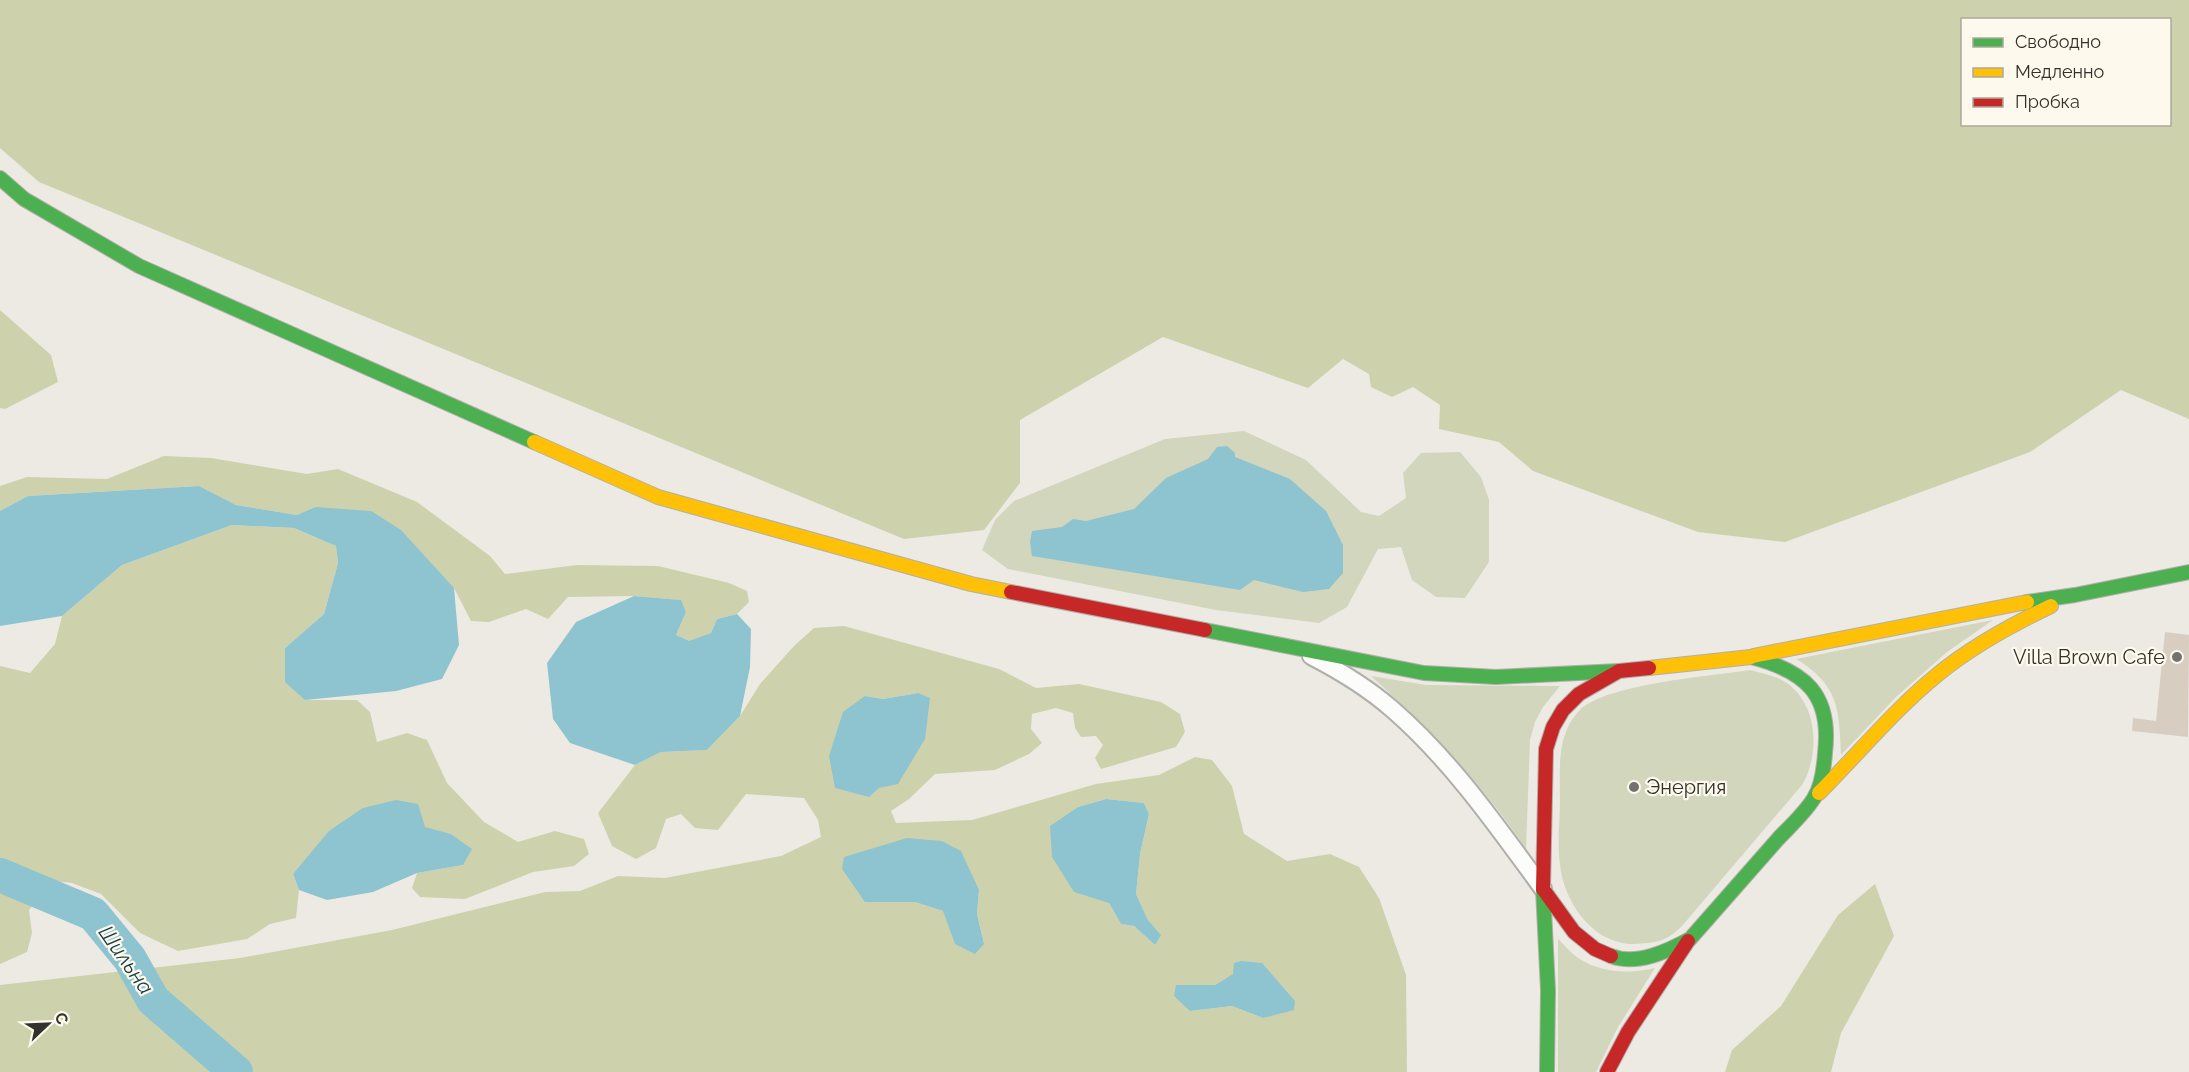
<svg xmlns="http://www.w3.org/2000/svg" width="2189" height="1072" viewBox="0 0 2189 1072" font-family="Raleway,sans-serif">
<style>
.green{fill:#d2d6bc}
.forest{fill:#cdd2ad;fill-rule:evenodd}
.water{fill:#8dc4cf}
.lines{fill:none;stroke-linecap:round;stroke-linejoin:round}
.river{stroke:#8dc4cf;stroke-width:34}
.building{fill:#d7cec1}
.street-casing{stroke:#b1afaa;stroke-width:20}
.fast-casing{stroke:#b1afaa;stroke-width:16}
.slow-casing{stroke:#b1afaa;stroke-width:16}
.jam-casing{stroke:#b1afaa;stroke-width:16}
.street{stroke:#fcfcfb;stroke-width:16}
.fast{stroke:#4caf50;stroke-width:14}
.slow{stroke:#ffc107;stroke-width:14}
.jam{stroke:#c62828;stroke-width:14}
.poi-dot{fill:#73726c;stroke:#fdf9ec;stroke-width:2}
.labels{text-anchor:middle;stroke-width:4.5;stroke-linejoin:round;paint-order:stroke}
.poi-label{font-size:20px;fill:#32312c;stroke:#fdf9ec;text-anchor:end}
.water-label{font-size:21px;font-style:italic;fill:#1b404a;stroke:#fdf9ec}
</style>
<rect width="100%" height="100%" fill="#eceae3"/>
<path class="green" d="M1244,431L1306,460L1361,512L1379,516L1406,498L1403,473L1421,453L1460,452L1481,477L1489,500V562L1465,598L1436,597L1412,580L1401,547L1378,549L1347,607L1319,623L1216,610L1008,569L982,550L995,520L1014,501L1165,439Z
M1993,620L1947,652L1896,697L1841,755C1839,709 1839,685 1796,659Z
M1750,670C1761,673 1772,675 1782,680C1818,700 1821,753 1802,785L1682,926C1666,942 1656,943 1633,944C1593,944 1563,901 1560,864C1557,844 1560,821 1560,801C1560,770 1556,734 1580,710C1606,684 1711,676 1750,670Z
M1371,676L1426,685L1560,686L1543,707L1535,722L1530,740L1526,849C1482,784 1429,728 1371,676Z
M1558,939C1564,945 1571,953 1578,958C1601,973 1630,974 1655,968L1618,1027L1596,1072H1558Z"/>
<path class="forest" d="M0,0H2189V419L2121,390L2030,452L1785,542L1698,532L1533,471L1499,442L1439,429L1440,405L1413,387L1392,397L1371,387L1369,374L1343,359L1308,388L1163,337L1020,420V483L984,530L904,539L39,182L0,148ZM1962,20H2170V124H1962Z
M0,310L51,355L58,382L5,409L0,408Z
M164,456L211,458L307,474L338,469L417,502L490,556L505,574L577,565L658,566L729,583L747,591L749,602L737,614L717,619L711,633L689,642L676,635L686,612L680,600L634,596L568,597L548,619L526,609L489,622L471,621L454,588L315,507L297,515L236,505L199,486L28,496L0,511V486L27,477L107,479Z
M232,525L294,528L336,546L338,563L324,614L285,648L305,700H357L370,712L377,742L407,733L427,740L447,783L484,822L518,842L555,831L584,839L589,854L574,866L533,872L465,899L420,897L412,888L417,873L463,865L451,834L425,828L293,874L299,890L296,918L270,924L247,939L178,951L140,933L101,894L72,883L54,881L29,910L32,933L27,952L0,964V666L30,673L55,644L62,616L122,565Z
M844,626L999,669L1036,688L1079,684L1161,702L1180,714L1185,732L1176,747L1101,769L1095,758L1103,745L1096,736L1081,737L1075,728L1073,713L1056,708L1032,714L1031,729L1042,743L1029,754L995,770L935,774L909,799L891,811L896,823L972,820L1096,784L1159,775L1195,757L1212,760L1232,786L1244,834L1287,861L1330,854L1359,867L1379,898L1406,975L1407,1072H0V985L240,958L392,930L545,892L580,891L618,876L665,878L781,856L821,837L818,820L804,798L746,794L718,830L695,828L681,814L666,819L656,848L636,859L612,846L598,813L635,765L661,752L707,750L740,716L760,684L794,646L814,628ZM918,693L898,783L879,788L865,696L883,699ZM1106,799L1144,803L1149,814L1140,854L1136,894L1148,920L1160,934L1155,945L1134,926L1121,924L1109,903L1078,807ZM979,890L977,914L984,944L943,911L915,902ZM1234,974L1263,1018L1232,1006L1190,1011L1176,985H1215Z
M1875,884L1894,936L1841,1033L1831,1072H1725L1732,1050L1781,1006L1838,915Z"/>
<path class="water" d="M1227,446L1235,453V457L1290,479L1326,511L1343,545V573L1329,589L1303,592L1254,580L1240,590L1032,556L1030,542L1032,531L1062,527L1073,519L1086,521L1134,509L1166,478L1208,459L1217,447Z
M199,486L236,505L297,515L315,507L371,511L401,530L454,588L459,645L442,679L396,691L305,700L285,682V648L324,614L338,563L336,546L294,528L232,525L122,565L62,616L0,626V511L28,496Z
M634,596L681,600L686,612L676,635L689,641L711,633L717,619L737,614L751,629L750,667L740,716L707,750L661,752L635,765L570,743L553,719L547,663L576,622Z
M918,693L930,698L925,739L898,784L879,788L869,797L835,788L829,756L843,712L865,696L883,699Z
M1106,799L1144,803L1149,814L1140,854L1136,894L1148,920L1161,935L1155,945L1134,926L1121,924L1109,903L1074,892L1052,857L1050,826L1078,807Z
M396,800L418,804L425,827L451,834L472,849L463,865L417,873L373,892L327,900L299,890L293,874L329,831L363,808Z
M907,838L942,841L961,851L979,890L977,914L984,944L975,954L955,944L943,911L915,902H865L842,869L844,857Z
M1241,961L1262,963L1295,1001L1294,1010L1263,1018L1232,1006L1190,1011L1174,996L1176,985H1215L1233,974L1234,963Z"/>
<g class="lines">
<path class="river" d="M0,875L93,914L130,959L153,1000L236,1072"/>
</g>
<path class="building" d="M2165,632L2189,635L2188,737L2132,731L2133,718L2156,721Z"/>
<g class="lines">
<defs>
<path id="street" d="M1311,656C1340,671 1368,688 1392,709C1451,760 1497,826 1543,889"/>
<path id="fast" d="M0,178L24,199L139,266L534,442
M2027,602L2075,595L2189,572
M1205,630L1424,673L1496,677L1619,671
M1543,889L1548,990L1547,1072
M1611,956C1637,966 1668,951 1690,939C1719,906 1749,872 1778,839C1790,826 1805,813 1814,798C1822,786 1824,767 1825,753C1832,694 1805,671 1751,657"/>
<path id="slow" d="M534,442L658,497L971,584L1011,592
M1753,656L2027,602
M1649,668L1751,657
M1819,793C1858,754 1894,710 1937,675C1971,647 2011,625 2051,606"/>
<path id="jam" d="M1011,592L1205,630
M1611,956L1595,949L1574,932L1543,889L1546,749L1553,727L1563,710L1579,694L1619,671L1649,668
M1607,1072L1628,1032L1688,941"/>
</defs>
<use href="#street" class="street-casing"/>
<use href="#fast" class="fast-casing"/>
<use href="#slow" class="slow-casing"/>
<use href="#jam" class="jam-casing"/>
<use href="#street" class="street"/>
<use href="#fast" class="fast"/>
<use href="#slow" class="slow"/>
<use href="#jam" class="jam"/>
</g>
<g class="poi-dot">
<circle cx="2177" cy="657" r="6"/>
<circle cx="1634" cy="787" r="6"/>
</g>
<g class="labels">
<g class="poi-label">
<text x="2165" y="664">Villa Brown Cafe</text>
<text x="1646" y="794" text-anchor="start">Энергия</text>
</g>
<g class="water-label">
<text transform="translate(126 960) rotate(55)" y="7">Шильна</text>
</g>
</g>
<rect x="1961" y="18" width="210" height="108" fill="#fdf9ec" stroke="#aca99f" stroke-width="1.5"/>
<rect x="1973" y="38" width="30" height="9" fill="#4caf50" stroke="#aca99f" stroke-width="1.5"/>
<text x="2015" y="48" font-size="18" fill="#32312c">Свободно</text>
<rect x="1973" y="68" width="30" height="9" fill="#ffc107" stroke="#aca99f" stroke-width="1.5"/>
<text x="2015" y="78" font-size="18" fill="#32312c">Медленно</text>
<rect x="1973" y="98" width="30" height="9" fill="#c62828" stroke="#aca99f" stroke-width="1.5"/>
<text x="2015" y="108" font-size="18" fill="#32312c">Пробка</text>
<g transform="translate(48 1024) rotate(67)" stroke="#fdf9ec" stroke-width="4.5" paint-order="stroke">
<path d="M0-4.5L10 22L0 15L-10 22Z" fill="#32312c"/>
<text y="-9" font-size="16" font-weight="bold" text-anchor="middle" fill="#32312c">С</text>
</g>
</svg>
